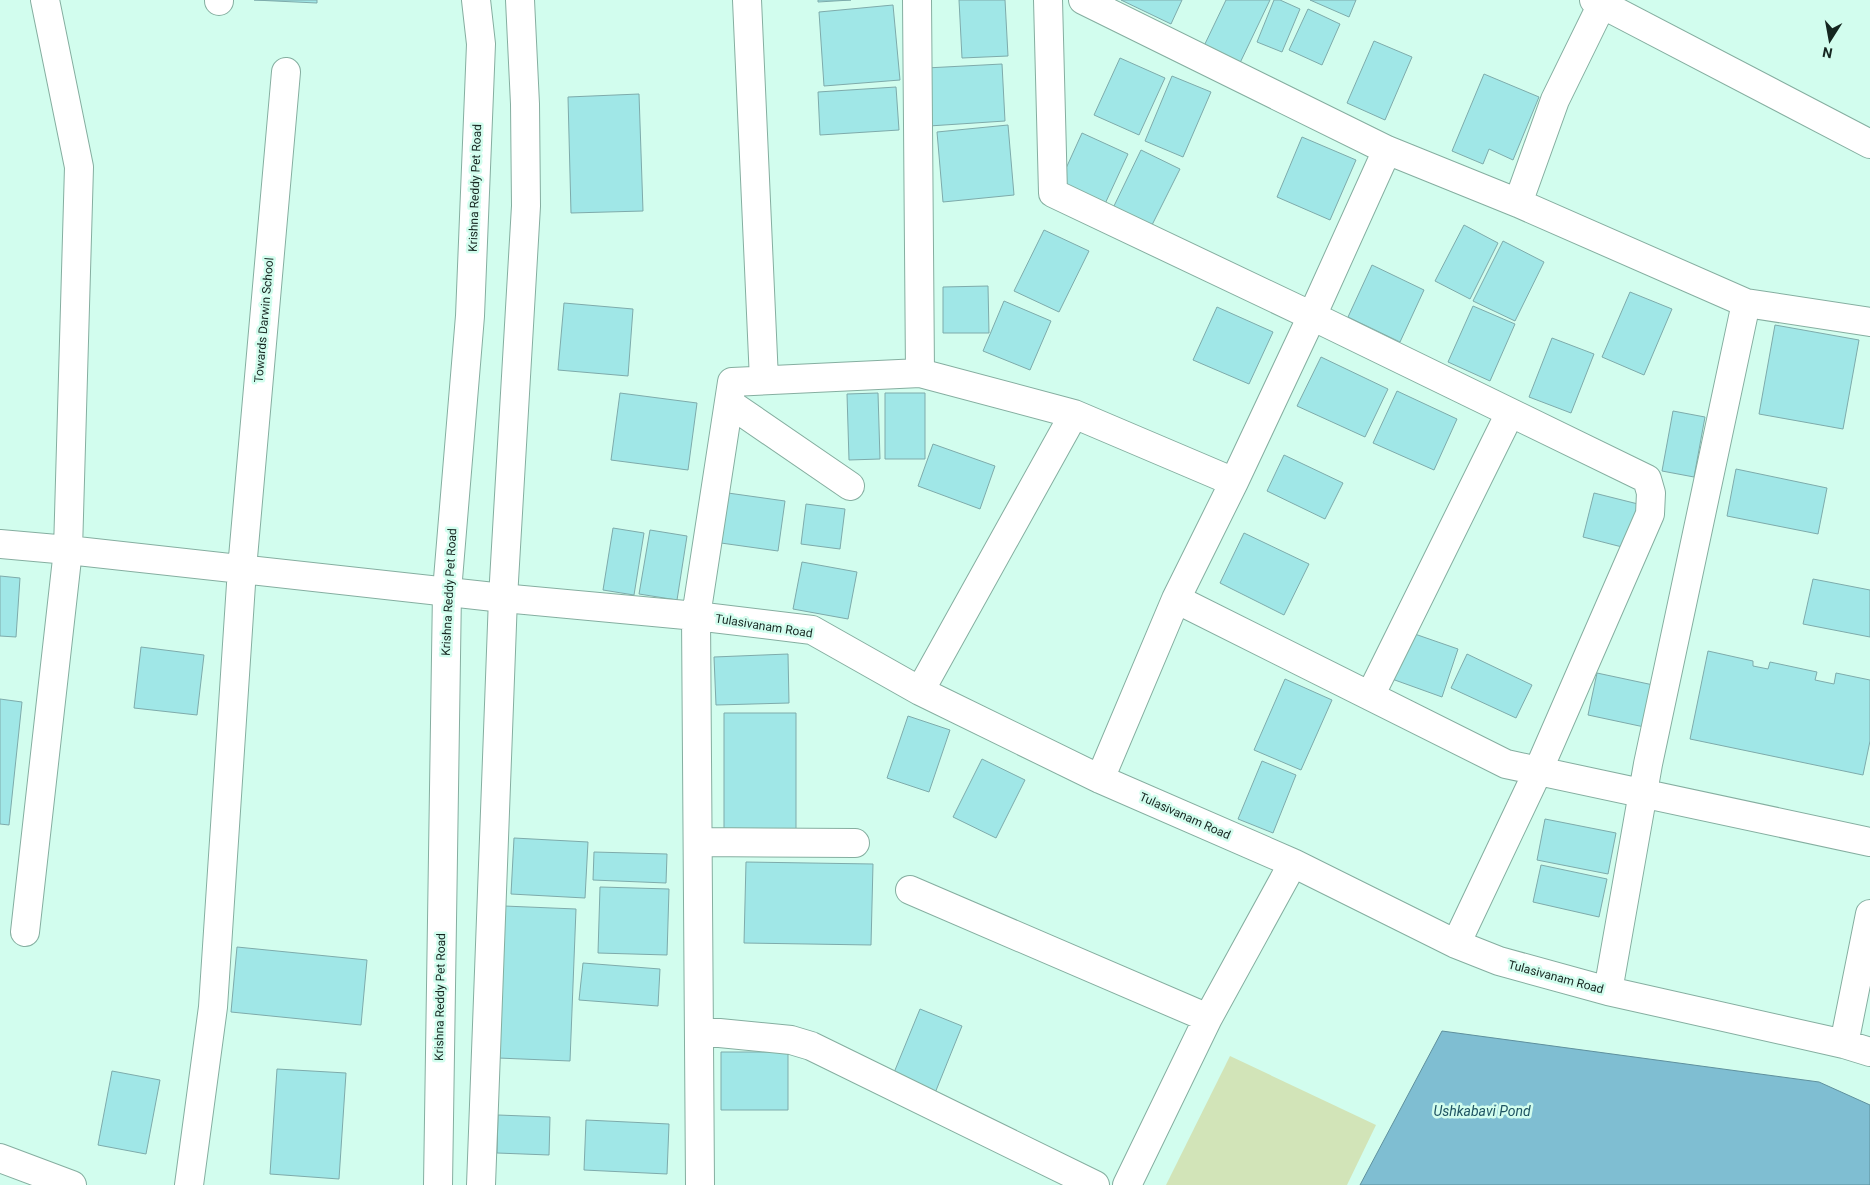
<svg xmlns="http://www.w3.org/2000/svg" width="1870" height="1185" viewBox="0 0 1870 1185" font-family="Roboto,sans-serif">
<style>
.green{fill:#d2e4b8}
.water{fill:#7fbed2;stroke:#5f909d}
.building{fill:#a0e7e7;stroke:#7eabab}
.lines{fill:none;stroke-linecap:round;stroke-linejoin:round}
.minor-casing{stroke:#85aea0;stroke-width:30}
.major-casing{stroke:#85aea0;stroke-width:30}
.minor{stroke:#fff;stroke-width:28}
.major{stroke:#fff;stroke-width:28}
.labels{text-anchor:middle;stroke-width:5;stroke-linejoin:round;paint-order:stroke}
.street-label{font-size:12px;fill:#152620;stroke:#d2fdee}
.water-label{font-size:14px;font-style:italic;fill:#205563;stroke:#d2fdee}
</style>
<rect width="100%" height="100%" fill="#d2fdee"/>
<path class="green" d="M1230,1056L1376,1125L1347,1185H1166Z"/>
<path class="water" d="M1442,1031L1819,1082L1870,1105V1185H1360Z"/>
<path class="building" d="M254,0H317V3Z
M818,0H851L818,2Z
M959,0H1005L1008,56L962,58Z
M1121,0H1182L1171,24Z
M1226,0H1270L1239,65L1203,48Z
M1274,0H1280L1300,9L1282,52L1257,42Z
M1310,0H1356L1349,17Z
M893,5L900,80L824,86L819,12Z
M1308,9L1340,24L1322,65L1289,50Z
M1374,41L1412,57L1385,120L1347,103Z
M1120,58L1165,78L1139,135L1094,115Z
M1002,64L1005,121L929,126L926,68Z
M1484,74L1539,97L1513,160L1489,149L1483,164L1452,151Z
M1172,76L1211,92L1183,157L1145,141Z
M896,87L899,130L820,135L818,92Z
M639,94L643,211L571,213L568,97Z
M1008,125L1014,195L943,202L937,132Z
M1082,133L1128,154L1104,206L1058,186Z
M1302,137L1356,160L1330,220L1277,197Z
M1141,150L1180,169L1151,227L1113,208Z
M1464,225L1498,243L1470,299L1435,281Z
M1044,230L1089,251L1059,312L1014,291Z
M1503,241L1544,262L1515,321L1473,301Z
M1372,265L1424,290L1400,342L1348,317Z
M988,286L989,333H943V287Z
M1630,292L1672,309L1644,375L1602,357Z
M1004,301L1051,321L1030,370L983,351Z
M564,303L633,309L628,376L558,370Z
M1473,306L1515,324L1490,381L1448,362Z
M1217,307L1273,332L1249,384L1193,360Z
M1775,325L1859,340L1843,429L1759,414Z
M1552,338L1594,354L1571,413L1529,397Z
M1321,357L1388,389L1365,437L1297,406Z
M1397,391L1457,419L1434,470L1373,443Z
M620,393L697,403L688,470L611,460Z
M878,393L880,459L849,460L847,394Z
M885,393H925V459H885Z
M1673,411L1705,417L1694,477L1662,471Z
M933,444L995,466L980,509L918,486Z
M1284,455L1343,483L1325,519L1267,491Z
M1736,469L1827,488L1818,534L1727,516Z
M728,493L785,501L778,551L721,543Z
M1594,493L1638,504L1626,548L1583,537Z
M806,504L845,509L840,549L801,544Z
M613,528L644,533L634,595L603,590Z
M650,530L687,536L677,600L639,594Z
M1244,533L1309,564L1284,615L1220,583Z
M802,562L857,572L848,619L793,609Z
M0,576L20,578L16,637L0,636Z
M1813,579L1870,590V637L1803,624Z
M1409,632L1458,649L1442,697L1392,679Z
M141,647L204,655L197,715L134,708Z
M1708,651L1753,661V666L1768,669L1770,662L1817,672L1815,680L1834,684L1836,673L1870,680V741L1863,775L1690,739Z
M788,654L789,703L716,705L714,657Z
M1467,654L1532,685L1516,718L1451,688Z
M1597,673L1658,686L1649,728L1588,715Z
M1285,679L1332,700L1301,770L1254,750Z
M0,699L22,702L9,825L0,824Z
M724,713H796V830L724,831Z
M908,716L950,730L929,792L887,778Z
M982,759L1025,780L996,838L953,817Z
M1262,761L1296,775L1273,833L1238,819Z
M1545,819L1616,833L1608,874L1537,860Z
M514,838L588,842L585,898L511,894Z
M594,852L667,854L666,883L593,880Z
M746,862L873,864L871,945L744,943Z
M1541,865L1607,879L1599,917L1533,902Z
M600,887L669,889L667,955L598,953Z
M504,906L576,909L570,1061L498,1058Z
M237,947L367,960L361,1025L231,1012Z
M583,963L660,969L658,1006L579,1000Z
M920,1009L962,1026L935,1093L893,1075Z
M721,1052H788V1110H721Z
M277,1069L346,1073L339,1179L270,1174Z
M112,1071L160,1080L146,1154L98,1145Z
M498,1115L550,1117L549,1155L497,1153Z
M586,1120L669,1124L667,1174L584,1170Z"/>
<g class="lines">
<defs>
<path id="minor" d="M219,0V1
M747,0L764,380
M917,0L920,373
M1048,0L1053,193L1312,316L1647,479L1651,493L1650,514L1538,771L1456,944
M1083,0L1387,150L1518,203L1746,303L1870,322
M1594,0L1870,144
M1518,203L1555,100L1602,4
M729,403L850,486
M0,544L68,550L503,598L696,616L812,630L920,691L1100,779L1293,863L1456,944L1499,961L1608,991L1844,1044L1870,1052
M1176,599L1506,764L1870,842
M920,691L1074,414
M1370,696L1510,413
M1100,779L1176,599L1234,482L1312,316L1387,150
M698,842L855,843
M910,890L1208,1018
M25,932L68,550L79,167L45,0
M1608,991L1648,764L1746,303
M699,1031L791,1040L811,1046L1095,1185
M1844,1044L1870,914
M0,1158L72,1185
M189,1185L213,1007L242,569L286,72
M700,1185L696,616L732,382L920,373L1074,414L1234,482
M1127,1185L1208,1018L1293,863"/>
<path id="major" d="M438,1185L447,591L470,316L481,44L476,0
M481,1185L503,598L526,206L525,104L520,0"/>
</defs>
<use href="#minor" class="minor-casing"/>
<use href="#major" class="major-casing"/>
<use href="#minor" class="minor"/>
<use href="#major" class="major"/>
</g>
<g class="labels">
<g class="street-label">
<text transform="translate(475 188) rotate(-88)" y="4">Krishna Reddy Pet Road</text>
<text transform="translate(264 320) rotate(-85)" y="4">Towards Darwin School</text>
<text transform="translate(449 592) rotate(-87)" y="4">Krishna Reddy Pet Road</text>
<text transform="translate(764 626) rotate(9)" y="4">Tulasivanam Road</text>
<text transform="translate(1185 816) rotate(24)" y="4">Tulasivanam Road</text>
<text transform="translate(1556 977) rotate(15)" y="4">Tulasivanam Road</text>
<text transform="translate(440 997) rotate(-89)" y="4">Krishna Reddy Pet Road</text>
</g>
<g class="water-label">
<text x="1482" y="1116">Ushkabavi Pond</text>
</g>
</g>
<g transform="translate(1830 40) rotate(191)" stroke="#d2fdee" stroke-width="4" paint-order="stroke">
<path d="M0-4L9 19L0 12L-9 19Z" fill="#152620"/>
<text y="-8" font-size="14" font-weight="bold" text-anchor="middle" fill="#152620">N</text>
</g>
</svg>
